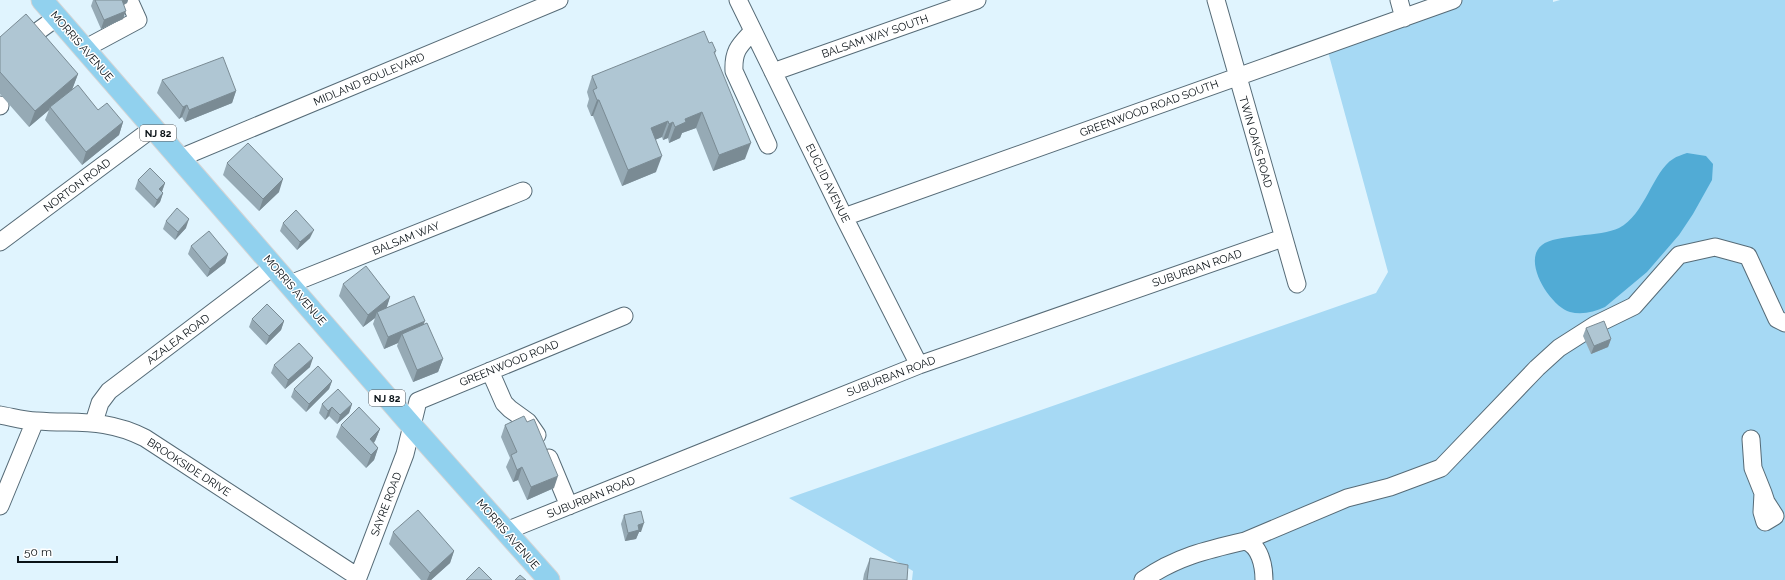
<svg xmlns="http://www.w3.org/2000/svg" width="1785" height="580" viewBox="0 0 1785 580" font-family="Raleway,sans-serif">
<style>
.green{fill:#a6d9f4}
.water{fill:#51abd5}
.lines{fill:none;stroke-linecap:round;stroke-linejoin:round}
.minor-casing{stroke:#566b77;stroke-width:19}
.major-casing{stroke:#d3d4d5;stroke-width:23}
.minor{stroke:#fff;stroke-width:17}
.major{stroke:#91d1ee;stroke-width:21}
.wall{fill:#96aab5}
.shaded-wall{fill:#7a8b94}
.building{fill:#afc6d3;stroke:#7a8b94}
.labels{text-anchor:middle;stroke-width:3;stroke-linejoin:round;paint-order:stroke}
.shield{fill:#fff;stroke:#54595d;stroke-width:1}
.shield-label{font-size:10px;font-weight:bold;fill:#0a1217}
.street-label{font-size:11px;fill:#0a1217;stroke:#fff}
</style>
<rect width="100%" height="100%" fill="#e0f4fe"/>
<path class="green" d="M1458,0H1553V2L1560,0H1785V580H912L913,571L789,498L1376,293L1388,272L1327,48Z"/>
<path class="water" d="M1687,153L1706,156L1713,164L1712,180L1693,214L1679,235L1647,272L1605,307C1594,312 1582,315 1570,312C1551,307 1521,261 1542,245C1556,234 1601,237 1619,228C1645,215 1653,171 1673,159C1677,156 1682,155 1687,153Z"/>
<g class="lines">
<defs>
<path id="minor" d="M738,0L844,217L919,365
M1216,0L1297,284
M1399,0L1404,18
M753,31C740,45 733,50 734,71L768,145
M30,37L56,18
M84,49L138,20L129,0
M773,72L977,0
M0,105V106
M180,158L559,0
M844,217L1453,0
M0,242L153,128
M290,284L523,191
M490,371L504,403L510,409L528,422L537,435
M0,415C12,417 24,421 37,421C78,424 105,418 145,438L358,577
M94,422L100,403L109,391L274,266
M1751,439L1753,468L1763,493L1762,512L1765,522L1775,516L1766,502L1763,493
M549,458L569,506
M0,506L35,421
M506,531L919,365L1283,238
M1245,541L1347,498L1390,487L1441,468L1537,368L1559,348L1595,325L1634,306L1679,255L1715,247L1748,256L1777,319L1785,323
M357,580L405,454L418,401L624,316
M1143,580C1176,557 1206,550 1245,541C1260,545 1264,566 1264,580"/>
<path id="major" d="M42,0L412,426L549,580"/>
</defs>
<use href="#minor" class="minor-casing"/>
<use href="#major" class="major-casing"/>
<use href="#minor" class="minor"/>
<use href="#major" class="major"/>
</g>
<path class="wall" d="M93,0H128L127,3L124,5L123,19L101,29L91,6Z
M0,37L78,74L72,89L98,110L123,122L119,135L82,165L45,120L49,110L29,127L0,94Z
M709,43L716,51L715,54L745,159L713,171L696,128L682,133L680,138L669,143L668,138L663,140L662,137L655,140L656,172L622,186L593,116H591L587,106L589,99L587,92L592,76Z
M162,80L236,91L232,103L185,122L182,117L179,119L157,93Z
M227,163L279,192L259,211L223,175Z
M138,180L165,183L162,192L163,193L160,202L154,208L135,189Z
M166,221L186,228L175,240L163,229Z
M283,223L310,238L297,250L280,231Z
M191,246L228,254L225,263L207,277L188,254Z
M343,284L390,297L386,308L423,324L443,359L438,372L413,382L397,346L398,343L384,349L373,324L375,318L363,327L339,296Z
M252,319L284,321L281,330L266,345L249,327Z
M1586,328L1611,339L1608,347L1591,354L1583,336Z
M274,365L310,367L285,389L271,373Z
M332,381L329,389L306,412L291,397L294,389Z
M322,404H352L349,413L337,424L329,416L325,420L319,413Z
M341,425L380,429L375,441L374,443L378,448L374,460L366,468L336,437Z
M505,425L554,488L527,500L518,480L513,482L506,467L510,458L501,437Z
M624,515L641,532H639L636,539L625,541L621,524Z
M393,532L454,551L450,563L431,580H421L389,544Z
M870,558L907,580H863L864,574Z"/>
<path class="shaded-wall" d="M120,0H128L127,3L118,7Z
M126,11L123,19L101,29L104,20Z
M78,74L72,90L50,107L49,110L29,127L35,111Z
M236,91L232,103L185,122L189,110Z
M597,100H599L593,116H591Z
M187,105L182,117L179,119L183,107Z
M702,112L696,128L682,133L680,138L669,143L675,127L685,119Z
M668,121L662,137L645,144L651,128Z
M123,122L119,135L82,165L86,152Z
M673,122L668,138L663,140L669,124Z
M751,143L745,159L713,171L719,155Z
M662,156L656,172L622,186L628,170Z
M283,179L279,192L259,211L263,199Z
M165,183L162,191L156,197L159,189Z
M163,193L160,202L154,208L157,200Z
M189,219L186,228L175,240L178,232Z
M314,230L310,238L297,250L300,242Z
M228,254L225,263L207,277L210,269Z
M390,297L386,310L377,312L375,318L363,327L368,315Z
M284,321L281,330L266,345L269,336Z
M425,321L420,333L402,334L398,343L384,349L388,337Z
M1611,339L1608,347L1591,354L1594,346Z
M313,358L310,367L285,389L288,380Z
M443,359L438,372L413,382L417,370Z
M332,381L329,389L306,412L309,404Z
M352,404L349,413L337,424L340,415Z
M332,407L329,416L325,420L328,411Z
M380,429L375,441L366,450L370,439Z
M378,448L374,460L366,468L371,455Z
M522,467L518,480L513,482L517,470Z
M558,476L554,488L527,500L531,487Z
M644,523L641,532H639L636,539L625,541L628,533L638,525Z
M454,551L450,563L431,580H427L430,573Z"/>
<path class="building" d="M95,0H122L126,11L104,20Z
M26,14L78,74L35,111L0,72V37Z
M704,31L709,43L712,42L716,51L714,52L751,143L719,155L702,112L685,119L686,122L675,127L673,122L669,124L668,121L651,128L662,156L628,170L599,100H597L593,90L597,88L592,76Z
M223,57L236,91L189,110L187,105L183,107L162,80Z
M78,85L98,110L107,103L123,122L86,152L50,107Z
M248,143L283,179L263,199L227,163Z
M150,168L165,183L159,189L163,193L157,200L138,180Z
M177,208L189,219L178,232L166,221Z
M296,210L314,230L300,242L283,223Z
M209,231L228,254L210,269L191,246Z
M366,266L390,297L368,315L343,284Z
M414,296L425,321L388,337L377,312Z
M267,304L284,321L269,336L252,319Z
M1604,321L1611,339L1594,346L1586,328Z
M427,323L443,359L417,370L402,334Z
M299,343L313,358L288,380L274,365Z
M318,366L332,381L309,404L294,389Z
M338,389L352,404L340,415L332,407L328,411L322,404Z
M359,407L380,429L370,439L378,448L371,455L341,425Z
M524,416L527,422L534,419L558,476L531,487L522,467L517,470L511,455L517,452L505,425Z
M418,510L454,551L430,573L393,532Z
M641,511L644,523L638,525L639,530L628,533L624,515Z
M870,558L908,565L907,580H867Z
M479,567L492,580H466Z
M520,575L526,580H515Z"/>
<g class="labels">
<g class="shield">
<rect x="140" y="125" width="36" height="16" rx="3"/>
<rect x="369" y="390" width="36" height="16" rx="3"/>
</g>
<g class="shield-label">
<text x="158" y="137">NJ 82</text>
<text x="387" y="402">NJ 82</text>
</g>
<g class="street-label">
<text transform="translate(875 36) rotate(-19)" y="4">BALSAM WAY SOUTH</text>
<text transform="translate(82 46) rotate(49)" y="4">MORRIS AVENUE</text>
<text transform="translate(369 79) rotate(-23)" y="4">MIDLAND BOULEVARD</text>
<text transform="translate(1149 108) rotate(-20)" y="4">GREENWOOD ROAD SOUTH</text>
<text transform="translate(1256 142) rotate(74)" y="4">TWIN OAKS ROAD</text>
<text transform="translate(828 183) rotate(64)" y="4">EUCLID AVENUE</text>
<text transform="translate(77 185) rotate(-37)" y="4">NORTON ROAD</text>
<text transform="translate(406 238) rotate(-22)" y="4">BALSAM WAY</text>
<text transform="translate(1197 268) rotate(-19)" y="4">SUBURBAN ROAD</text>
<text transform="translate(295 290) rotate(49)" y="4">MORRIS AVENUE</text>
<text transform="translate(178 339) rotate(-37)" y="4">AZALEA ROAD</text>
<text transform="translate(509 363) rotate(-22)" y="4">GREENWOOD ROAD</text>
<text transform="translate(891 376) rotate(-21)" y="4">SUBURBAN ROAD</text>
<text transform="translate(189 467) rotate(33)" y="4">BROOKSIDE DRIVE</text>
<text transform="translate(591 497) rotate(-22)" y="4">SUBURBAN ROAD</text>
<text transform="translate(386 504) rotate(-69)" y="4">SAYRE ROAD</text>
<text transform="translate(508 534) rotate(49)" y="4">MORRIS AVENUE</text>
</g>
</g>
<path d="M18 556v6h99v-6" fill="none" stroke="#0a1217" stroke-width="2"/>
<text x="24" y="556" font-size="12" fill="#0a1217" stroke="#ffffff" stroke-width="3" paint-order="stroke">50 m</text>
</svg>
